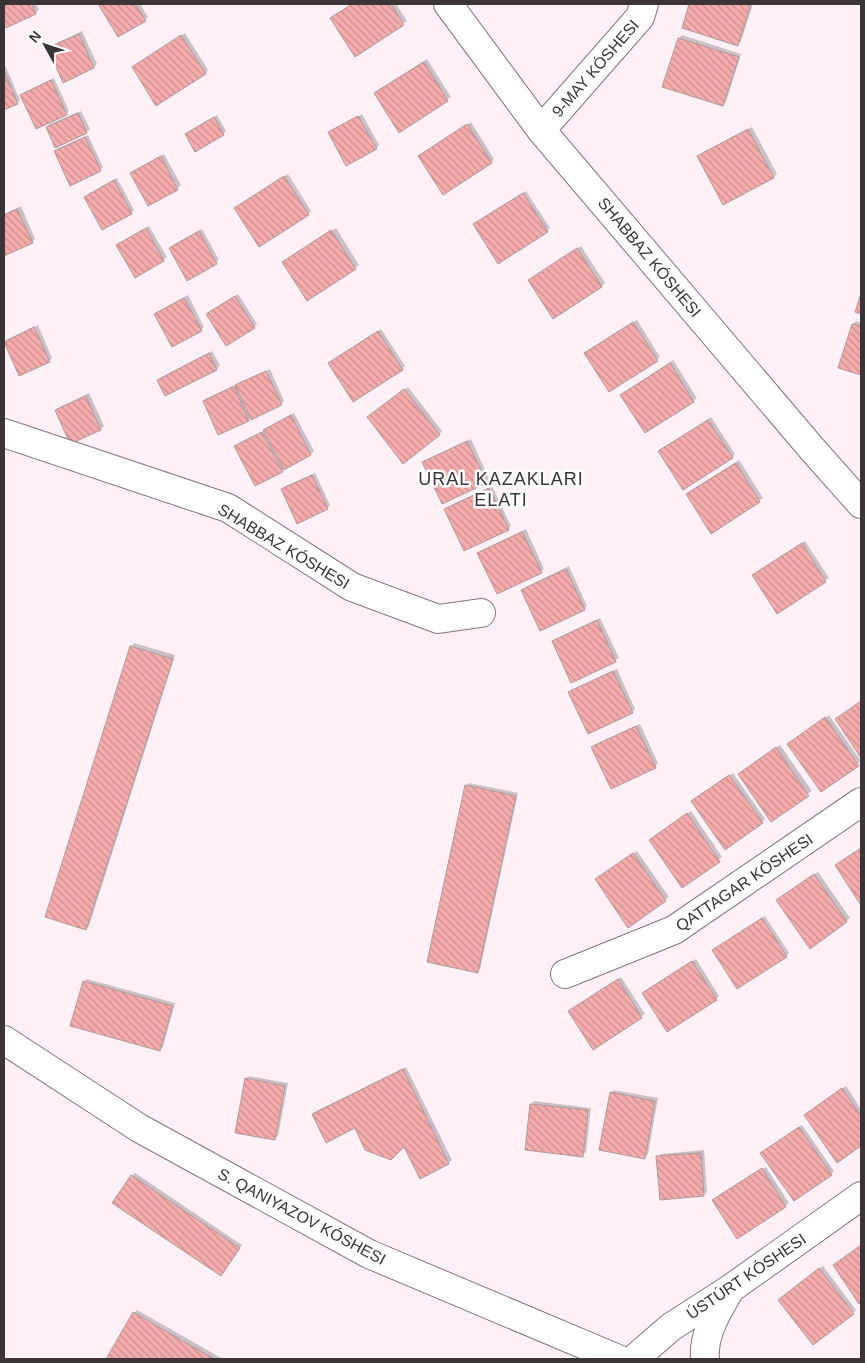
<svg xmlns="http://www.w3.org/2000/svg" width="865" height="1363" viewBox="0 0 865 1363" font-family="Arial,sans-serif">
<style>
.shadow{fill:#0003}
.building{fill:url(#building-back-hatch);stroke:#af9b9b}
.lines{fill:none;stroke-linecap:round;stroke-linejoin:round}
.minor-casing{stroke:#84747b;stroke-width:30}
.minor{stroke:#fff;stroke-width:28}
.labels{text-anchor:middle;stroke-width:5;stroke-linejoin:round;paint-order:stroke}
.street-label{font-size:16px;fill:#3b3437;stroke:#fff}
.neighbourhood-label{font-size:18px;letter-spacing:1px;fill:#3b3437;stroke:#fff}
</style>
<defs>
<pattern id="building-back-hatch" width="6" height="6" patternUnits="userSpaceOnUse" patternTransform="scale(1.25)"><rect width="6" height="6" fill="#f6acad"/><path d="M-1 5l2 2M0 0l6 6M5-1l2 2" fill="none" stroke="#c88d8e"/></pattern>
</defs>
<rect width="100%" height="100%" fill="#fdf1f7"/>
<path class="shadow" d="M4,4H36L39,9L36,13L6,26L4,21Z
M99,4H140L148,17L118,36Z
M352,4H396L407,21L355,55L331,18Z
M691,4H753L741,41L738,44L683,27Z
M82,31L97,64L94,67L64,81L49,49L52,45Z
M185,33L208,70L205,74L136,64Z
M682,35L741,54L726,102L723,105L679,38Z
M427,59L451,97L399,131L378,90Z
M4,67H6L20,100L17,103L4,109Z
M54,78L69,111L66,114L22,95L25,92Z
M81,111L90,129L86,132L47,127L50,124Z
M362,114L379,145L376,148L333,129Z
M217,115L226,131L223,134H186L189,131Z
M471,122L494,159L491,162L419,156Z
M752,127L777,174L774,177L724,204L699,156L702,153Z
M88,135L103,167L100,170L55,152L59,148Z
M164,154L181,185L177,189L149,204L132,173L135,170Z
M288,174L311,211L308,214L239,205Z
M117,178L134,210L131,213L85,198L89,194Z
M526,191L550,228L547,231L478,221Z
M21,206L35,239L32,242L4,255V214Z
M149,226L167,257L163,260L118,245L121,242Z
M336,228L359,265L307,299L285,261Z
M202,229L219,260L216,263L170,248L173,245Z
M581,246L605,283L602,286L529,280Z
M238,294L257,324L254,327L210,311Z
M188,295L204,327L201,330L156,314L159,311Z
M637,320L660,357L609,391L585,353Z
M856,321L861,323V374L840,367L853,324Z
M38,325L52,358L49,361L5,342L8,339Z
M381,329L405,366L402,369L333,360Z
M212,351L220,365L217,369L166,395L159,381L162,377Z
M673,360L697,398L645,432L622,395Z
M270,369L284,401L281,404L219,433L204,401L207,398L237,385L240,382Z
M408,387L442,431L439,435L372,414Z
M89,393L104,426L101,429L71,443L56,410L60,407Z
M294,413L314,451L311,454L285,468L282,471L236,447L239,443L264,431L268,427Z
M711,417L735,454L732,458L663,449Z
M471,439L489,479L486,482L424,463L427,460Z
M739,460L763,498L711,532L690,491Z
M315,473L330,505L327,508L282,490L286,486Z
M492,486L511,526L508,529L446,510L449,506Z
M526,529L544,569L541,572L479,553L482,550Z
M805,541L829,578L777,612L757,572Z
M569,566L587,606L584,609L522,590L526,587Z
M600,618L619,658L615,661L553,642L556,639Z
M134,643L175,655L89,926L86,929L46,916L131,646Z
M617,669L635,709L632,712L570,693L573,689Z
M861,701V756L836,720Z
M829,715L861,761L821,790L792,741Z
M640,724L658,763L655,767L593,747L596,744Z
M780,745L812,791L772,820L743,771Z
M733,773L765,819L762,822L696,798Z
M469,783L518,793L480,969L477,972L466,786Z
M691,811L722,857L682,886L654,837Z
M861,848V902L840,862Z
M637,851L669,897L629,926L600,876Z
M818,872L850,918L810,947L781,897Z
M765,916L789,953L786,956L714,950Z
M696,959L719,996L716,999L647,990Z
M621,977L645,1014L593,1048L573,1008Z
M87,979L175,1003L163,1047L160,1050L84,982Z
M406,1067L452,1160L448,1163L356,1127L313,1114L317,1111Z
M249,1076L288,1083L278,1136L275,1139L246,1079Z
M846,1086L861,1109V1145L837,1161L805,1115Z
M614,1090L658,1098L648,1154L644,1157L611,1093Z
M534,1101L591,1108L586,1152L582,1155L531,1104Z
M802,1125L834,1171L831,1174L765,1150Z
M704,1150L707,1192L704,1195L658,1157L661,1154Z
M766,1167L789,1203L737,1237L715,1199Z
M135,1173L242,1245L224,1271L132,1176Z
M861,1246V1301L860,1303L834,1265Z
M823,1266L856,1310L853,1313L783,1297Z
M137,1310L223,1359H107L134,1313Z"/>
<path class="building" d="M4,4H32L36,14L6,28L4,24Z
M98,4H135L146,21L118,37Z
M352,4H391L404,25L355,57L330,18Z
M689,4H751L738,46L682,28Z
M79,34L94,68L63,83L48,48Z
M181,35L206,74L156,106L132,67Z
M678,38L739,57L723,106L662,87Z
M424,62L448,101L399,133L374,93Z
M4,71L18,104L4,110Z
M51,80L67,115L36,129L20,95Z
M78,113L87,133L55,148L46,127Z
M358,116L377,149L346,166L328,132Z
M214,117L224,135L195,152L185,134Z
M467,124L492,163L443,195L418,156Z
M748,129L774,178L723,205L697,156Z
M85,137L101,171L70,186L54,151Z
M161,156L178,190L148,206L130,173Z
M284,176L309,215L259,247L234,208Z
M114,180L132,214L102,230L84,197Z
M523,193L548,232L498,264L473,224Z
M17,209L33,243L4,256V215Z
M146,228L164,261L135,278L116,245Z
M331,230L356,269L307,301L282,262Z
M199,231L217,264L187,281L169,248Z
M577,248L602,287L553,319L528,280Z
M861,293V314L855,312Z
M235,296L255,328L226,346L206,314Z
M184,298L202,331L172,347L154,314Z
M633,322L658,361L609,392L584,353Z
M852,324L861,326V375L838,368Z
M34,327L50,362L19,376L4,342Z
M378,331L403,370L353,402L328,363Z
M209,353L217,370L165,396L157,380Z
M670,363L694,402L645,433L620,395Z
M266,371L282,405L251,420L235,385Z
M234,386L249,421L218,435L203,401Z
M404,389L440,435L403,464L367,417Z
M86,396L101,430L70,444L55,410Z
M291,415L311,455L284,470L263,430Z
M708,420L733,458L683,490L658,451Z
M262,432L283,472L255,486L234,446Z
M467,441L487,483L442,504L422,462Z
M736,463L760,502L711,534L686,494Z
M312,475L328,509L297,524L281,489Z
M489,488L509,530L464,551L444,509Z
M522,532L542,573L497,594L477,553Z
M802,543L826,582L777,614L752,575Z
M566,569L585,610L540,631L521,590Z
M597,620L616,662L571,683L552,641Z
M130,646L173,659L86,930L45,917Z
M613,671L633,713L588,734L568,692Z
M861,701V758L835,719Z
M825,717L859,766L821,792L787,744Z
M636,726L656,768L611,789L591,747Z
M776,747L809,796L771,822L738,774Z
M729,775L763,823L725,850L691,801Z
M465,785L516,796L478,973L427,962Z
M687,813L720,862L682,888L649,840Z
M861,848V903L860,904L835,865Z
M633,853L666,901L628,928L595,879Z
M814,874L847,922L810,949L776,900Z
M762,918L787,957L737,989L712,950Z
M692,961L717,1000L667,1032L642,993Z
M618,979L642,1018L593,1050L568,1011Z
M83,981L173,1006L160,1051L70,1026Z
M403,1069L449,1164L420,1179L404,1147L391,1160L365,1150L355,1128L326,1143L312,1114Z
M245,1078L285,1086L275,1140L235,1133Z
M842,1088L861,1116V1146L837,1163L804,1115Z
M610,1092L655,1101L645,1159L599,1150Z
M530,1104L588,1110L583,1157L525,1150Z
M799,1127L832,1175L794,1201L760,1153Z
M701,1153L704,1196L660,1200L656,1156Z
M762,1168L786,1207L737,1239L712,1200Z
M131,1175L240,1248L221,1276L112,1203Z
M861,1245V1303L859,1304L833,1265Z
M819,1268L854,1314L813,1345L778,1300Z
M133,1312L214,1359H106Z"/>
<g class="lines">
<defs>
<path id="minor" d="M448,4L541,130L813,450L861,504
M541,130L640,17L644,4
M4,433L228,508L352,587L438,619L481,613
M565,974L674,930L861,802
M4,1040L139,1128L369,1254L618,1359
M634,1359L671,1327L730,1289L861,1196
M705,1359C703,1334 717,1312 729,1291"/>
</defs>
<use href="#minor" class="minor-casing"/>
<use href="#minor" class="minor"/>
</g>
<g class="labels">
<g class="street-label">
<text transform="translate(595 68) rotate(-49)" y="6">9-MAY KÓSHESI</text>
<text transform="translate(650 257) rotate(50)" y="6">SHABBAZ KÓSHESI</text>
<text transform="translate(284 546) rotate(31)" y="6">SHABBAZ KÓSHESI</text>
<text transform="translate(744 882) rotate(-34)" y="6">QATTAGAR KÓSHESI</text>
<text transform="translate(302 1216) rotate(28)" y="6">S. QANIYAZOV KÓSHESI</text>
<text transform="translate(746 1276) rotate(-34)" y="6">ÚSTÚRT KÓSHESI</text>
</g>
<g class="neighbourhood-label">
<text x="501" y="485">URAL KAZAKLARI<tspan x="501" dy="21">ELATI</tspan></text>
</g>
</g>
<rect width="865" height="1363" fill="none" stroke="#3b3437" stroke-width="10"/>
<g transform="translate(45 45) rotate(310)" stroke="#ffffff" stroke-width="4" paint-order="stroke">
<path d="M0-4L9 19L0 12L-9 19Z" fill="#3b3437"/>
<text y="-8" font-size="14" font-weight="bold" text-anchor="middle" fill="#3b3437">N</text>
</g>
</svg>
